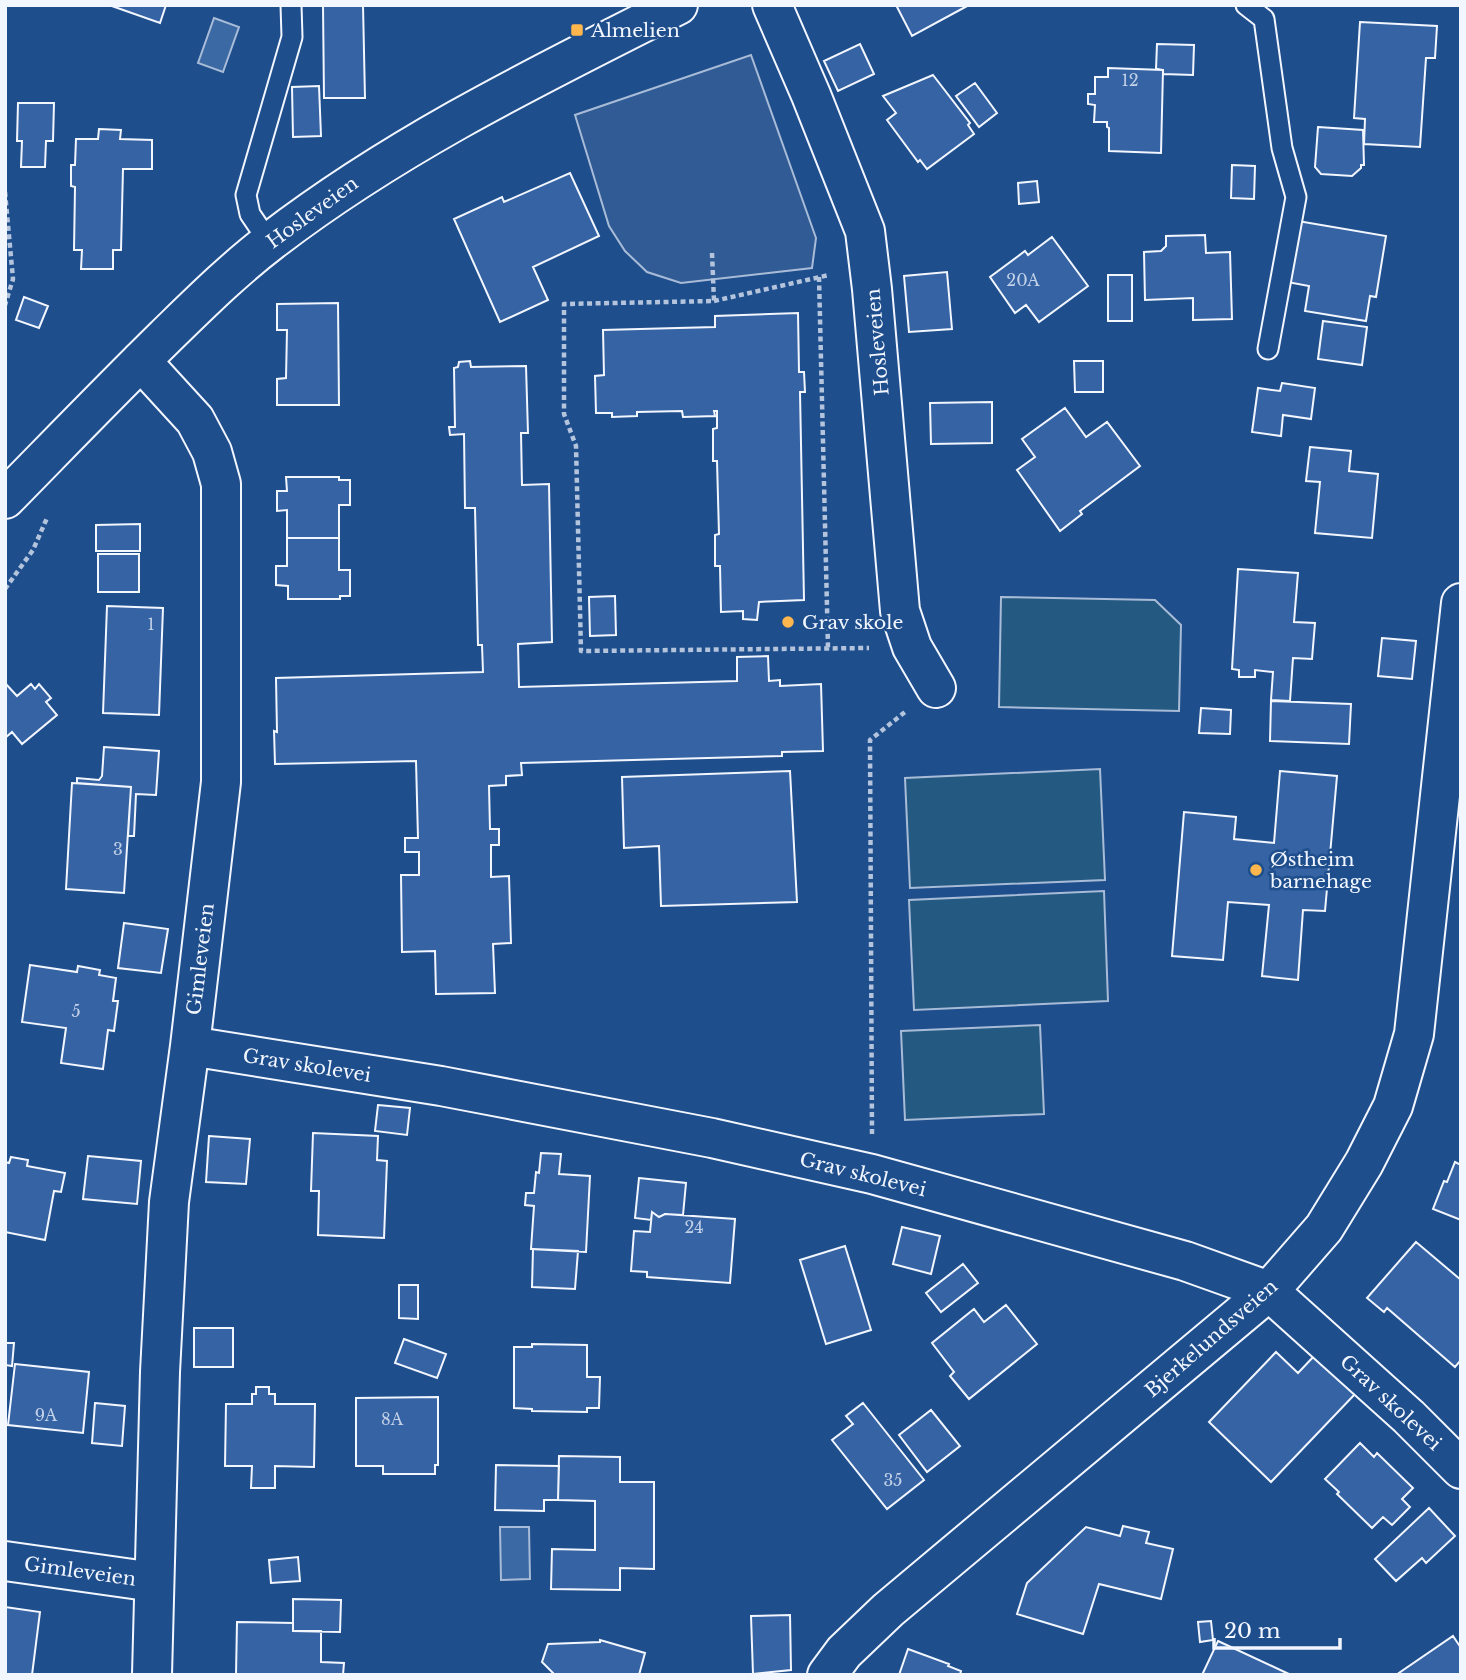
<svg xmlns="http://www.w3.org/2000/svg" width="1466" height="1680" viewBox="0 0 1466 1680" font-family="'Libre Baskerville',serif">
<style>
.green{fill:#245a82;stroke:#a8bbd7;stroke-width:2}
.parking{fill:#305b95;stroke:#a8bbd7;stroke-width:2}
.water{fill:#3b69a3;stroke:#a8bbd7;stroke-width:2}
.building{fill:#3563a3;stroke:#f2f6ff;stroke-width:2}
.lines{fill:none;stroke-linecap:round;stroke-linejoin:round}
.service-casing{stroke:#f2f6ff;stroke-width:23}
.minor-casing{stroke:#f2f6ff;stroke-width:42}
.secondary-casing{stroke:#f2f6ff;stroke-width:42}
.path{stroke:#b3c4dc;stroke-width:4.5;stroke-dasharray:5 3.5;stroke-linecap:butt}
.service{stroke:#1f4e8c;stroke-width:19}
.minor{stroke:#1f4e8c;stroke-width:38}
.secondary{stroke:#1f4e8c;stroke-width:38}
.poi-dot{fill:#ffb74d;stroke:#1f4e8c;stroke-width:2.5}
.labels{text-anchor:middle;stroke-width:5;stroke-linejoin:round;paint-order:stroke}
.number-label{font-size:16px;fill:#c3d1e8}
.poi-label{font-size:19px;fill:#f2f6ff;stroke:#1f4e8c;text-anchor:start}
.street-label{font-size:19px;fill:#f2f6ff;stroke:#1f4e8c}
</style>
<rect width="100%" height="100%" fill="#1f4e8c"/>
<path class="green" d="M1001,597L1155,600L1181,625L1179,711L999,707Z
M1100,769L1105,880L910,888L905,778Z
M1104,891L1108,1001L914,1010L909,900Z
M1040,1025L1044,1114L905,1120L901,1031Z"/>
<path class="parking" d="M751,55L816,238L812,268L681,283L647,272L625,251L609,226L575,115Z"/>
<path class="water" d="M214,18L239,27L223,72L198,63Z
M500,1527H529L530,1579L501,1580Z"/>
<path class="building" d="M109,5H166L160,23Z
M323,5H363L365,98H324Z
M896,5H969L912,36Z
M1360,22L1437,26L1435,58H1426L1420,147L1364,144L1365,119L1354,118Z
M860,44L874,74L838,91L824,61Z
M1157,44L1194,45L1193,75L1163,74V70L1156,69Z
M1108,68L1163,70L1161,153L1109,151V128L1107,127V122H1094L1095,105L1088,104V94H1095V77H1108Z
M933,75L970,123L968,125L974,134L927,169L920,160L918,162L887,120L896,113L883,96Z
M975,83L997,113L979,127L956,96Z
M319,86L321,136L293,137L292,87Z
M18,103H54L53,141H46L45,167H21L22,141H17Z
M1318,127L1363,130L1364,165H1361V168L1352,176L1321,174L1315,167Z
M99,129L121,130L120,139L152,140V169H123L121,250H113V269H81L82,250H74L75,187L71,186V165H75L76,139H98Z
M1232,165L1255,166L1254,199L1231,198Z
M570,173L599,236L533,267L548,300L500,322L454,219L502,197L504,202Z
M1037,181L1039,202L1019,204L1018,183Z
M1292,220L1386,236L1376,297L1370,296L1366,321L1305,311L1309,286L1282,281Z
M1205,235L1206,253L1230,252L1232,319L1193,320V298L1145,300L1144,252L1161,251L1166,246V236Z
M1052,237L1088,286L1039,322L1026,305L1015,313L990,277L1025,251L1028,255Z
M947,272L952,329L909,332L904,276Z
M1108,275H1132V321H1108Z
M24,297L48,306L39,328L16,320Z
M338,303L339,405H277V379L286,378L287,330H277V304Z
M798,313L799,372H804L805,392H800L804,600L759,602L757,620L743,619V611L721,612L720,566H715V535L719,534L717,461H713V429L717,428V411H714L715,416L683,417L682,411L637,412V416L612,417V413H596L595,376L604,375L603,330L715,327V316Z
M1323,321L1367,327L1362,365L1318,359Z
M470,361L471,367L526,366L528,433H521L522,485L549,484L552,642L518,644L519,687L737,681V657L768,656L769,681L780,680V686L821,684L823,751L782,752V756L521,763L522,775L506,776V785L489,786L490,829H499V845H491V877L509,876L511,943L493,944L495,993L436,994L435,951L402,952L401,875H419V852H405V838H418L416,761L275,764L274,731L277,732L276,678L483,672L482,645H478L475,508H465L464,434L450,435L449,427H455L454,368L458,367L459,362Z
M1074,361H1103V392H1075Z
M1282,383L1315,388L1311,419L1283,415L1281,436L1252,432L1258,388L1280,391Z
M992,402V443L931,444L930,403Z
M1065,408L1086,437L1107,422L1140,466L1080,511L1082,514L1060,531L1017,470L1035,457L1022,439Z
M1310,447L1351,451L1349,471L1378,474L1372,538L1315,533L1320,482L1306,481Z
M286,477H339V480H350V505H339V538H287V510L277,511V491H287Z
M140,524V551H96V525Z
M287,538H339V570H350V596H340V599H288V586L276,585V566H287Z
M98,554H139V592H98Z
M1238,569L1298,573L1294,622L1315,623L1312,659L1293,658L1290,701L1271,700L1273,672L1255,670V677H1239V670L1232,669Z
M615,596L616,635L590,636L589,597Z
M107,606L163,608L159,715L103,713Z
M1382,638L1416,641L1412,679L1378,676Z
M5,683L17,696L31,684L35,689L39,684L51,698L46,702L57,715L22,744L12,732L5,738Z
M1271,701L1351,704L1349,744L1270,741Z
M1201,708L1231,710L1230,734L1199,733Z
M104,747L159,751L156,795L136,794L134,836H128L131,787L77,783V778L99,780L102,776Z
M790,771L797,902L661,906L659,846L624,848L622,777Z
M1280,771L1337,776L1325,911L1303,910L1298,980L1262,976L1269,905L1228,902L1223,960L1172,956L1184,812L1236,817L1234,839L1274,843Z
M72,783L131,787L124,893L66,889Z
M124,923L168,929L161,973L118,968Z
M30,965L77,972L78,966L100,970L99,975L116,978L113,1001H118L114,1031L108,1030L103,1069L61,1063L66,1028L22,1022Z
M378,1105L410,1108L407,1135L375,1131Z
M313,1133L378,1136L377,1160L387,1161L384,1238L318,1235L319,1191H311Z
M209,1136L250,1139L246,1184L206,1182Z
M541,1153L561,1154L559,1174L590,1176L586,1252L531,1249L534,1206L525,1205L526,1193H534L536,1172L539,1173Z
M88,1156L141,1161L137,1204L83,1199Z
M11,1157L28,1160L27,1166L65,1173L61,1192L54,1191L45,1240L5,1232V1162L9,1163Z
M1455,1162L1461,1165V1220L1433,1209L1444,1181L1447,1182Z
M639,1178L686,1183L683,1215L665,1214L659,1217L652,1212L651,1220L635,1218Z
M652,1212L659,1217L665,1214L735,1219L730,1283L647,1277V1272L631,1271L634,1231L650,1232Z
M902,1227L940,1236L931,1274L893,1264Z
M1416,1242L1461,1280V1360L1455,1367L1387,1308L1384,1312L1367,1298Z
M845,1246L871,1330L826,1344L800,1260Z
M533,1249L578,1251L575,1289L532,1287Z
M963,1264L978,1283L941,1312L926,1293Z
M399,1285H418V1319L399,1318Z
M1006,1305L1037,1344L969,1399L950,1376L954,1372L932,1343L974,1309L984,1322Z
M194,1328H233V1367H194Z
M404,1339L446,1354L437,1378L395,1363Z
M5,1343H14L12,1366L5,1365Z
M532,1344L587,1345V1377H600L599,1408H587V1412L532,1411V1409L514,1408V1347H532Z
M1276,1352L1298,1373L1316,1354L1356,1393L1271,1482L1209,1422Z
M15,1364L89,1372L83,1433L8,1425Z
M256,1387H269V1394H275V1404H315L314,1467L275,1466V1488H251L252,1466H225L226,1404H252V1394H256Z
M438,1397V1465H435V1474H383V1466H356V1398Z
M95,1403L125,1406L122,1446L92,1443Z
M863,1403L924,1480L887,1509L832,1440L853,1424L846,1416Z
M931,1410L960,1446L927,1472L899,1435Z
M1360,1443L1374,1457L1377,1453L1413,1488L1402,1499L1410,1507L1392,1525L1383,1517L1372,1528L1337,1494L1339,1492L1325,1479Z
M559,1456L620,1457V1482H654V1569L620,1568V1590L551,1589L552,1549L595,1550V1501L558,1500Z
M496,1465L559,1466L558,1500H544V1511L495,1510Z
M1429,1508L1455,1536L1426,1563L1422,1558L1396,1581L1375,1559Z
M1123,1526L1149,1532L1146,1543L1173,1549L1161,1599L1099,1584L1083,1634L1017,1614L1027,1583L1086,1527L1120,1536Z
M298,1557L300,1581L271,1583L269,1560Z
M293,1599L341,1600L340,1632L293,1631Z
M5,1607L40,1612L32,1675H5Z
M790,1615L791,1670L753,1674L751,1616Z
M1211,1621L1213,1640L1200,1642L1198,1622Z
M237,1622L293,1623V1631H321V1662L344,1663L343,1675H236Z
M1453,1636L1461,1648V1675H1396Z
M600,1640L645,1653L639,1675H555L542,1662L548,1644L600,1642Z
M1218,1641L1291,1675H1202Z
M908,1649L949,1664L948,1666L961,1671L960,1675H899Z"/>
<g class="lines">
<defs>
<path id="service" d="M1246,5L1264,19L1282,148L1296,197L1268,349
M269,242L250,214L246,195L292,37L291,5"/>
<path id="minor" d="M772,5L811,95L865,231L872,289L900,611L912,647L936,688
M141,361L195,420L212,452L221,484V782L190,1046L169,1202L160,1372L152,1675
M190,1046L441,1086L712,1138L872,1174L1185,1261L1269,1291L1409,1417L1461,1469
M5,1561L154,1582
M827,1675L844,1652L888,1610L1269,1291L1324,1228L1364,1163L1393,1106L1414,1034L1461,603"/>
<path id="secondary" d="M5,499C58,445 111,390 165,337C199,304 233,270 271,241C396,145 537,76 678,5"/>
</defs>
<use href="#service" class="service-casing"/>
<use href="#minor" class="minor-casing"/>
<use href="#secondary" class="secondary-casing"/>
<path class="path" d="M5,192L13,279L5,305
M712,253L714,301L564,304V414L576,446L581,651L869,648
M819,277L828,648
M714,301L829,275
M5,589L33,550L47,518
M872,1134L870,740L905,712"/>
<use href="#service" class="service"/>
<use href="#minor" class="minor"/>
<use href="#secondary" class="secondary"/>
</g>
<g class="poi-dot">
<rect x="570" y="23" width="14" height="14" rx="3.5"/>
<circle cx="788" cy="622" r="7"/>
<circle cx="1256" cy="870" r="7"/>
</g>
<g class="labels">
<g class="number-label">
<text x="1130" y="86">12</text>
<text x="1023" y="286">20A</text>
<text x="151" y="630">1</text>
<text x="118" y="855">3</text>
<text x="76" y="1017">5</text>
<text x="694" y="1233">24</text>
<text x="46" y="1421">9A</text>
<text x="392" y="1425">8A</text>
<text x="893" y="1486">35</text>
</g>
<g class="poi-label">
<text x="591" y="37">Almelien</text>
<text x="802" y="629">Grav skole</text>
<text x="1270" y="866">Østheim<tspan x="1270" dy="22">barnehage</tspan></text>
</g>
<g class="street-label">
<text transform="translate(312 212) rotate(-36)" y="7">Hosleveien</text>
<text transform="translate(877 342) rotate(-95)" y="7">Hosleveien</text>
<text transform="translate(200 959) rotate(-83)" y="7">Gimleveien</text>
<text transform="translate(307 1065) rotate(9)" y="7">Grav skolevei</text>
<text transform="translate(863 1174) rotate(14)" y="7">Grav skolevei</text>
<text transform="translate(1211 1338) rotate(-41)" y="7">Bjerkelundsveien</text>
<text transform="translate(1391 1402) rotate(43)" y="7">Grav skolevei</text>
<text transform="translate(80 1571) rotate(8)" y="7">Gimleveien</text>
</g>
</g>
<rect width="1466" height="1680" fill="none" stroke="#f2f6ff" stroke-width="14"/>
<path d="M1214 1638v10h126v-10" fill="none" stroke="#f2f6ff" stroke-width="3.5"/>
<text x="1224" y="1638" font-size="21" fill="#f2f6ff" stroke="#1f4e8c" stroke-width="5" paint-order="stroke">20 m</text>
</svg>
